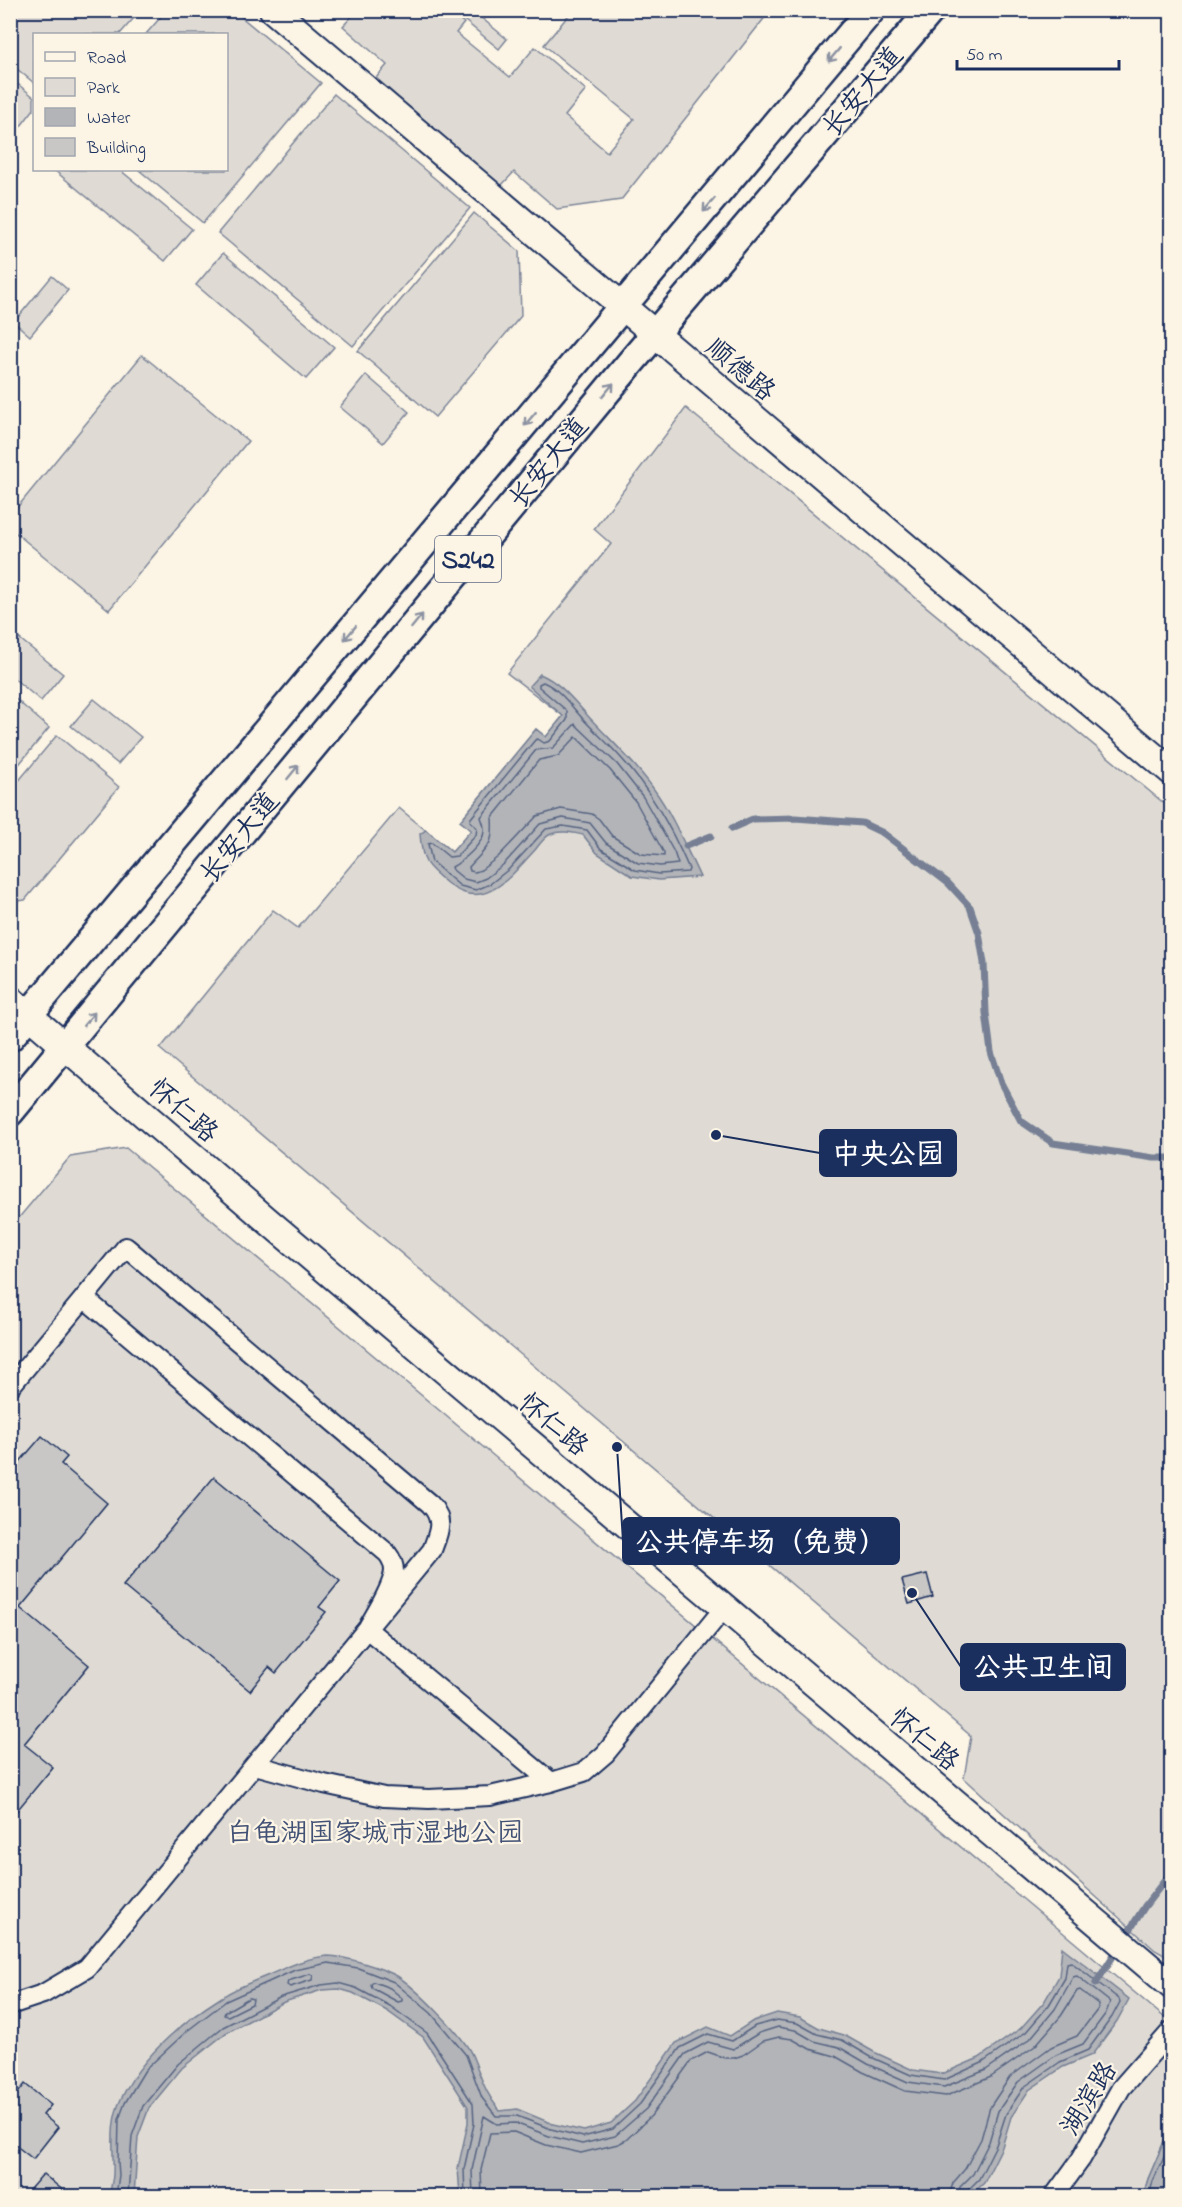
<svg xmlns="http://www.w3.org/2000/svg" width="1182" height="2207" viewBox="0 0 1182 2207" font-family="'Indie Flower','LXGW WenKai TC',sans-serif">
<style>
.green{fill:#dfdbd4;stroke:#7d8599;stroke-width:1.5}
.water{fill:#b2b4b8;stroke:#767f94;stroke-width:1.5}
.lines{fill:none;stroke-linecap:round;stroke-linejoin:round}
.shore{stroke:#576482;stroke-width:1.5}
.stream{stroke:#767f94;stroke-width:7}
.building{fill:#c8c7c6;stroke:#1b2f5e;stroke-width:1.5}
.street-casing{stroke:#1b2f5e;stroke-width:22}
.secondary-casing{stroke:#1b2f5e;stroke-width:30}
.primary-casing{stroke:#1b2f5e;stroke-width:32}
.street{stroke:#fcf5e5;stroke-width:18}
.secondary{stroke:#fcf5e5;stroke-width:26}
.primary{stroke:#fcf5e5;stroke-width:27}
.oneway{stroke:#8c92a2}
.labels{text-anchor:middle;stroke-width:4.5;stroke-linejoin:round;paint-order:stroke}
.shield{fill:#fcf5e5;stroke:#5e6a86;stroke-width:1.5}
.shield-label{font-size:26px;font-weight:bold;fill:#1b2f5e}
.street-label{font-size:27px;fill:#1b2f5e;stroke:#fcf5e5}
.park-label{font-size:27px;fill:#425176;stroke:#fcf5e5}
.leader{fill:none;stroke:#1b2f5e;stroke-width:2}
.callout-dot{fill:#1b2f5e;stroke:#fcf5e5;stroke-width:2}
.callout{fill:#1b2f5e;stroke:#1b2f5e;stroke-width:2}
.callout-label{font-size:28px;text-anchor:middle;font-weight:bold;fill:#fff}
</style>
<rect width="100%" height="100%" fill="#fcf5e5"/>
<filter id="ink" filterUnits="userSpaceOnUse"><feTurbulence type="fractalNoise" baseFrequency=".0167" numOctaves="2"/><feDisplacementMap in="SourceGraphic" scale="12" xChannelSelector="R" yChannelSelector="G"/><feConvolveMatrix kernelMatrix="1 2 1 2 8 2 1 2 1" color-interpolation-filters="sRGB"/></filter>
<g filter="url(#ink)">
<path class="green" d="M10,11L11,10L140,11L120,34H34V83L11,64Z
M166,11H234L321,83L203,223L139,170H226V34H146Z
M357,11H449L464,23L456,33L510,77L535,47L586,90L565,116L607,152L634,119L544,45L572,11H770L621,200L557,209L514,172L500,187L376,78L387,65L343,26Z
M453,11H473L507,39L499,49Z
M10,78L34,97V109L14,135L11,132Z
M334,94L470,208L353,346L218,233Z
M54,170H120L192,229L165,261Z
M474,213L519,251L521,316L435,417L358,351Z
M223,253L334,347L306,379L196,285Z
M52,276L68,290L30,336L14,322Z
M142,355L248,441L109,610L11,529V515Z
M366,375L409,412L383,443L340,407Z
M686,408L1171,809V1959L1155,1950L964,1778L971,1736L160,1049L273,910L298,928L399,808L452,852L471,831L460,821L536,729L546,737L563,716L507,673L611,544L594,529Z
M10,631L63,674L41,701L11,676Z
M11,695L49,728L11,774Z
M94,699L141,737L118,764L71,726Z
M57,735L119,787L25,900L11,902V790Z
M126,1148L1171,2023V2125L1148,2179L1143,2196H11V1227L70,1157Z"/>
<path class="water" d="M540,674C561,683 573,700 588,716C610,740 634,761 653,788C673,815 686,848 700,877L659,880L632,876L597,853L583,835C573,833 562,830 551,834C545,836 539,845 535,850C511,876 484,913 448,884C426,866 422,863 420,834L426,830L452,852L471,830L460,821L536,729L546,737L563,716L529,686Z
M1062,1947L1129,1999L1117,2021L1092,2055L1063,2067L1029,2090L1011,2117L1002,2147L984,2183L970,2196H460L458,2168L468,2123V2107L423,2037L387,2011L353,1993L339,1989L322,1990L284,2002L226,2033L182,2068L149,2108L138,2137L134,2196H111C109,2188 113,2182 113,2174C114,2148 109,2123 121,2099C142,2056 182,2022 222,1997C237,1987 255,1981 271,1974C289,1966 309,1957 328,1956C345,1956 382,1968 397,1976C416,1988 463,2035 472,2055C482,2078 483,2090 500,2111L517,2109L553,2124L584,2131L611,2123L635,2101L676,2043L708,2027L730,2036L753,2021L777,2013L800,2017L819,2028L844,2035L874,2052L913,2070L942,2074L979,2058L1021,2028L1044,2002L1059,1976Z
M1171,2125V2196H1143L1148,2179Z"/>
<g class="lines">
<path class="shore" d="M543,682C560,689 571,706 583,719C596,733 610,745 622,759C651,791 672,829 689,869L688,872L659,874L635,870L601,849L587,830L563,826L546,829L509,869L490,884L476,890L460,886L432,862L428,844L432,843L449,857L457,856L476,835L477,828L470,821L471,818L535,740L538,739L544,743L550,741L567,720V711L539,687V684Z
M575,724L617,764L643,797L674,852L678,864L660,866L638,863L606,843L590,823L563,818L540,824L504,864L486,878L476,882L464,879L453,870L452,867C461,862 484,844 484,831C485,826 482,821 481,817L536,750L553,748Z
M576,737L610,770L636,802L664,853V856L641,854L612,836L599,819L592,814L561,809L537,816L498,857L481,870L475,872L470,871L469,867C488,846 494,846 492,818L539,760L558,756Z
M310,1974L313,1976L312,1980L290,1987L287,1985L288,1981Z
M374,1982L390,1988L402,1998V2001L398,2002L372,1988L371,1984Z
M249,1998L253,1999L252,2004L228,2016L224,2015L225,2012Z
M116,2196L119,2175L118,2162L119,2119L125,2103L145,2070L187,2031L226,2001L295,1970L328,1963L358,1968L394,1982L431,2013L466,2055L482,2098L496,2116H517L551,2129L583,2137L613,2129L640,2104L680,2048L708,2034L732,2041L755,2026L777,2020L797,2023L817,2034L842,2040L871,2057L911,2075L944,2080L982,2063L1026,2032L1049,2005L1065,1978L1067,1963L1071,1962L1119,1999L1120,2002L1112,2017L1088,2050L1060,2062L1024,2087L1006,2114L996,2145L979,2179L967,2191L966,2196
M128,2196L132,2136L143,2106L178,2064L223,2027L281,1997L321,1985L338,1983L356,1988L390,2006L427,2033L473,2104L474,2124L464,2169L465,2196
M473,2196L472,2170L484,2116L497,2124L515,2123L549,2136L582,2144L615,2136L646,2109L685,2054L708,2042L733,2049L759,2033L778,2027L795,2030L814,2041L839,2047L868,2064L908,2082L944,2087L986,2070L1030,2039L1055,2009L1073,1977L1077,1976L1110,2002L1106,2013L1083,2044L1056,2055L1018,2082L998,2111L989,2142L973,2174L960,2187L958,2196
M482,2196L481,2170L490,2133L514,2132L546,2145L581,2153L618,2144L626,2140L651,2116L691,2061L708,2052L725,2058H734L743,2055L763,2041L779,2037L792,2039L810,2049L835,2056L863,2072L905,2091L946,2096L991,2077L1035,2046L1061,2016L1077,1991L1080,1990L1098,2004V2009L1077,2036L1051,2047L1010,2077L990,2107L981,2139L965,2169L953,2183L949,2196
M1149,2196L1153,2181L1172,2140"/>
<path class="stream" d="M732,828L753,819L795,818L862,823L883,833L948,883L970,907L979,933L984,963L986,1013L991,1052L1001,1083L1021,1121L1053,1143L1154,1158H1172
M686,846L711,836
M1096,1983L1145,1906L1172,1871"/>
</g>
<path class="building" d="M42,1436L67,1457L61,1464L107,1503L20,1608L89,1665L24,1744L53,1767L10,1819V1473Z
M214,1477L340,1581L319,1607L326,1612L276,1673L269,1667L250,1691L123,1586Z
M927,1574L933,1597L909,1604L902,1580Z
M25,2084L51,2105L43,2115L58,2127L33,2159L10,2141V2085L19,2092Z
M43,2174L70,2196H24Z"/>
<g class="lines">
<defs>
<path id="street" d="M10,1387L84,1298
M367,1629L551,1782
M255,1765L324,1784L384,1797L429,1799L490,1796L551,1782L584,1772L605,1754L724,1608
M10,2005L43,1994L87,1968L432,1550C439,1532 445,1520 430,1504L126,1247L84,1298L387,1553C391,1558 394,1564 394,1571C393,1588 375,1614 367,1629
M1054,2196L1081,2159L1121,2088L1172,2030"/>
<path id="secondary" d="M273,10L1172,772
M10,999L268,1221L1172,1986"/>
<path id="primary" d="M10,1037L871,10
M10,1112L632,361L931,10"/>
</defs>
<use href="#street" class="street-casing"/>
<use href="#secondary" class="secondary-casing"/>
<use href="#primary" class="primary-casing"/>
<use href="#street" class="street"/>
<use href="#secondary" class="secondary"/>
<use href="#primary" class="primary"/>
</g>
<defs><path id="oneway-shaft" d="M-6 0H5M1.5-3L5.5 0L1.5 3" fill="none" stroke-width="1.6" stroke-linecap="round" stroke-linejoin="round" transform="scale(1.5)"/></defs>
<g class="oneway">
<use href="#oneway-shaft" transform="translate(834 55) rotate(130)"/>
<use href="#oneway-shaft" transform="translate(709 205) rotate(130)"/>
<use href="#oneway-shaft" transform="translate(608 390) rotate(-51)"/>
<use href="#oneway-shaft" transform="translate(530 419) rotate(130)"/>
<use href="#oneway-shaft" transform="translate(417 621) rotate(-51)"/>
<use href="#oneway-shaft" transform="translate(350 633) rotate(130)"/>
<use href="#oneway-shaft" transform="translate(293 772) rotate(-51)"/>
<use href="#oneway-shaft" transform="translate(89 1019) rotate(-50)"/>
</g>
</g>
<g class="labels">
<rect class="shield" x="435" y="536" width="66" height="46" rx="4.5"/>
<g class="shield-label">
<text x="468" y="568">S242</text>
</g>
<g class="street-label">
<text transform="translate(862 91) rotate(-50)" y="9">长安大道</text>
<text transform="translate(741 369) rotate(40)" y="9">顺德路</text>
<text transform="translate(548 462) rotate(-51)" y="9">长安大道</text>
<text transform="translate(239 837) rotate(-51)" y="9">长安大道</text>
<text transform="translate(184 1110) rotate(41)" y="9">怀仁路</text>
<text transform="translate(554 1424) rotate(40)" y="9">怀仁路</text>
<text transform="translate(925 1739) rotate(40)" y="9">怀仁路</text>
<text transform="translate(1088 2098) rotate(-58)" y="9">湖滨路</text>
</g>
<g class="park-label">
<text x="375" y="1841">白龟湖国家城市湿地公园</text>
</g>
</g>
<path class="leader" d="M716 1135L820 1153M617 1447L623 1541M912 1593L961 1667"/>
<g class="callout-dot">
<circle cx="716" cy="1135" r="6"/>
<circle cx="617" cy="1447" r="6"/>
<circle cx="912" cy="1593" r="6"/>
</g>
<g class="callout">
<rect x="820" y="1130" width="136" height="46" rx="6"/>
<rect x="623" y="1518" width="276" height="46" rx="6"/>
<rect x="961" y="1644" width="164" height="46" rx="6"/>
</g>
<g class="callout-label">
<text x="888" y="1163">中央公园</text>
<text x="761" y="1551">公共停车场（免费）</text>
<text x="1043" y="1676">公共卫生间</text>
</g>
<rect width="1182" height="2207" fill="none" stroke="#fcf5e5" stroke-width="36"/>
<rect x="18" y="18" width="1146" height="2171" fill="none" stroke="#1b2f5e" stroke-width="2" filter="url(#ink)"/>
<rect x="33" y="33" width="195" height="138" fill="#fcf5e5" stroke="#a2a6af" stroke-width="1.5"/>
<rect x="45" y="52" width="30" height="9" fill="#fcf5e5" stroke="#a2a6af" stroke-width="1.5"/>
<text x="87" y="63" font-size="18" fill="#1b2f5e">Road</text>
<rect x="45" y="78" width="30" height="18" fill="#dfdbd4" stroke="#a2a6af" stroke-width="1.5"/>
<text x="87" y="93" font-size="18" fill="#1b2f5e">Park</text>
<rect x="45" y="108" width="30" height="18" fill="#b2b4b8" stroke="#a2a6af" stroke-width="1.5"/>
<text x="87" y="123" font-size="18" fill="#1b2f5e">Water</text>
<rect x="45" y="138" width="30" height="18" fill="#c8c7c6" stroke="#a2a6af" stroke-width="1.5"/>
<text x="87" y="153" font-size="18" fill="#1b2f5e">Building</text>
<path d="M957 60v9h162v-9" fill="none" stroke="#1b2f5e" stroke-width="3"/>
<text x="966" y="60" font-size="18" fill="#1b2f5e" stroke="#fcf5e5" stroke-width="4.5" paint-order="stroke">50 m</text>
</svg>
